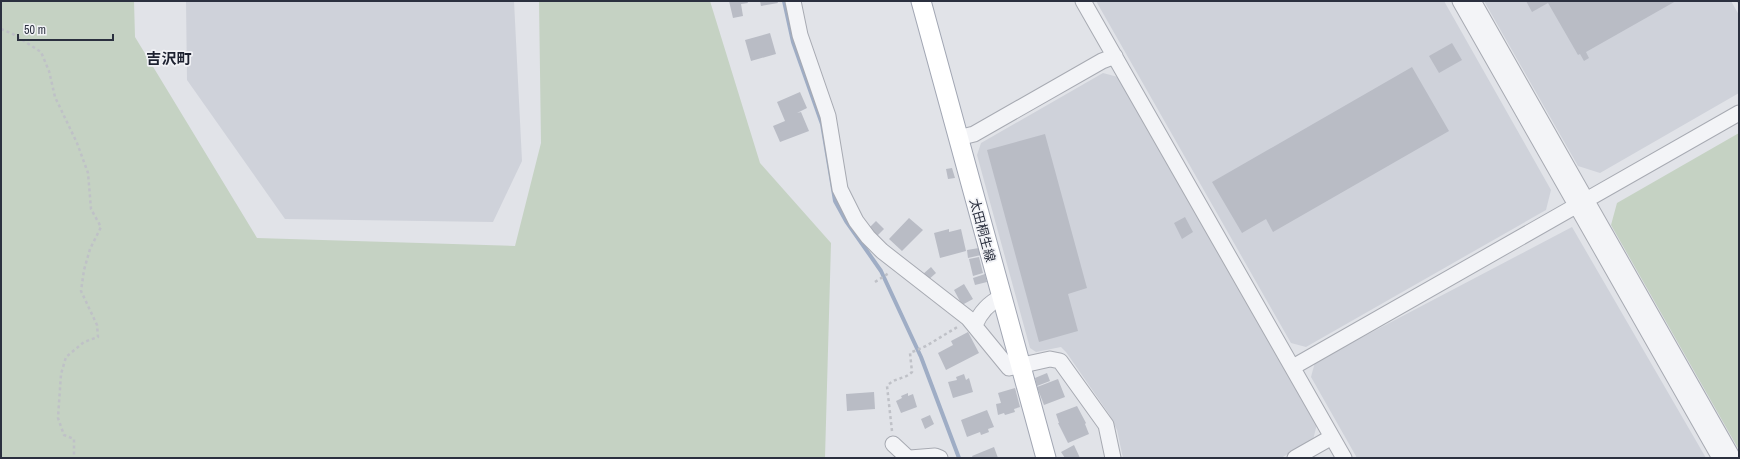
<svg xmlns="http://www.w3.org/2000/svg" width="1740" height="459" viewBox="0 0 1740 459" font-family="'Archivo Narrow','Noto Sans JP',sans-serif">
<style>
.built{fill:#cfd2da}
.green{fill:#c5d2c3}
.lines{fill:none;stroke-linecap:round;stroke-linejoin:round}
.stream{stroke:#9fadc5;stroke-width:4}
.building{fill:#b9bcc5}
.minor-casing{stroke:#a7aab2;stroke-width:17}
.major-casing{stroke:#a1a6b3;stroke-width:21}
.path{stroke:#bfc1c7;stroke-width:2.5;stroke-dasharray:3 3;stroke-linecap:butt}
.minor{stroke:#f3f4f7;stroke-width:15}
.major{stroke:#fff;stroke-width:19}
.labels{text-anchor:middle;stroke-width:3.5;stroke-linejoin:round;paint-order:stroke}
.street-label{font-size:13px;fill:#2b303f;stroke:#f1f2f6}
.quarter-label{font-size:15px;font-weight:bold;fill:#1d2130;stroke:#f1f2f6}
</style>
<rect width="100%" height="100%" fill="#e1e3e8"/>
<path class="built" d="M186,1H514L522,161L493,222L285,219L187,80Z
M1096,1H1444L1551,190L1546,210L1306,347L1291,343Z
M1484,1H1731L1739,15V93L1600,173L1578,166Z
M1103,73L1118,77L1317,424L1313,440L1281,458H1123L1117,430L1109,414L1066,352L1061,347L1036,352L1030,348L977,155L981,143Z
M1572,227L1706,458H1357L1311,377L1315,362Z"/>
<path class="green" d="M1,1H134L135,37L257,238L515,246L541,143L539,1H710L760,163L831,243L825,458H1Z
M1739,133V450L1611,225L1617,203Z"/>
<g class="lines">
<path class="stream" d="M784,1L793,42L822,124L835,201L846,221L881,271L921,357L959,458"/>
</g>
<path class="building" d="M729,1H747L748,3L741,4L743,16L733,18Z
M760,1H777L778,3L761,6Z
M1526,1H1676L1586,52L1589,58L1584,61L1580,54L1578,55L1548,3L1532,12Z
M770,33L776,54L751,61L745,40Z
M1452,43L1462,60L1439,73L1429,56Z
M1412,67L1449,131L1273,232L1266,219L1242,233L1212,182Z
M800,92L807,108L797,113L801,112L809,131L780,142L773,126L785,121L777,102Z
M1045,134L1087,288L1068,294L1078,331L1039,342L987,150Z
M952,168L955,178L948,179L946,169Z
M1185,217L1193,232L1182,239L1174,223Z
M909,218L923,230L902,251L889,239Z
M876,221L884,229L876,237L868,229Z
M949,229V232L961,229L966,251L940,258L934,233Z
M979,248L981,255L968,258L967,250Z
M979,257L983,273L973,276L969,259Z
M931,267L936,273L927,281L922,275Z
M985,274L987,282L975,285L973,278Z
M964,284L973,299L962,305L954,290Z
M968,332L979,353L946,370L938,353L953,345L951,341Z
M1047,373L1050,381L1037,386L1035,378Z
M964,374L966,380L969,378L973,392L953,398L948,382L957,380L956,377Z
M1058,379L1065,397L1044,405L1037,387Z
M1015,388L1020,407L1014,409L1015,412L1005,415L1004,413L998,415L996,404L1001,403L998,393Z
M874,392L875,409L847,411L846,394Z
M908,393V396L913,394L917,407L901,413L896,401L902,398L901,396Z
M1077,406L1086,423L1085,424L1089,434L1068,443L1058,423H1059L1056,414Z
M987,410L994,427L988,429L989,432L981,435L980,432L967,437L961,420Z
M930,415L934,424L925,429L921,419Z
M1074,445L1080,458H1065L1061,452Z
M994,447L998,458H973L972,456Z"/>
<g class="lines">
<defs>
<path id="minor" d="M793,1L800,35L828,116L840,189L856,221L868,237L882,251L968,318L1009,368L1050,359L1060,361L1106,425L1113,458
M1083,1L1344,458
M1460,1L1720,458
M1473,1L1733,458
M958,138L974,134L1102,61L1115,56
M975,325C980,313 989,303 1001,297
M1293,367L1739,113
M893,444L908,458
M910,458L935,456L940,458
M1295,458L1332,437"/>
<path id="major" d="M921,1L1046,458"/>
</defs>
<use href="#minor" class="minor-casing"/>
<use href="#major" class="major-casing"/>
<path class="path" d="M1738,1L1739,3
M1,29L13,34L41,52L49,71L55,97L77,143L88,173L91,209L101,227L90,249L84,270L81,291L97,325L98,337L84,342L66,357L61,374L58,418L64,435L74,439V458
M875,282L889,273
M892,431L887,386C895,377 904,380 912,372L910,353L926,346L959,326"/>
<use href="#minor" class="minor"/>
<use href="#major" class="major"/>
</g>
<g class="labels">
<g class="street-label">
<text transform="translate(983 230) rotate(75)" y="5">太田桐生線</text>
</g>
<g class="quarter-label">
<text x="169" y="64">吉沢町</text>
</g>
</g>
<rect width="1740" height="459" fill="none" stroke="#2b303f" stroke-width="4"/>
<path d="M18 34v6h95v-6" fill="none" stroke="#2b303f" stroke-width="2"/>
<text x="24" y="34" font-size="12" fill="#2b303f" stroke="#f1f2f6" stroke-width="3" paint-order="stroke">50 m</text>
</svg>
